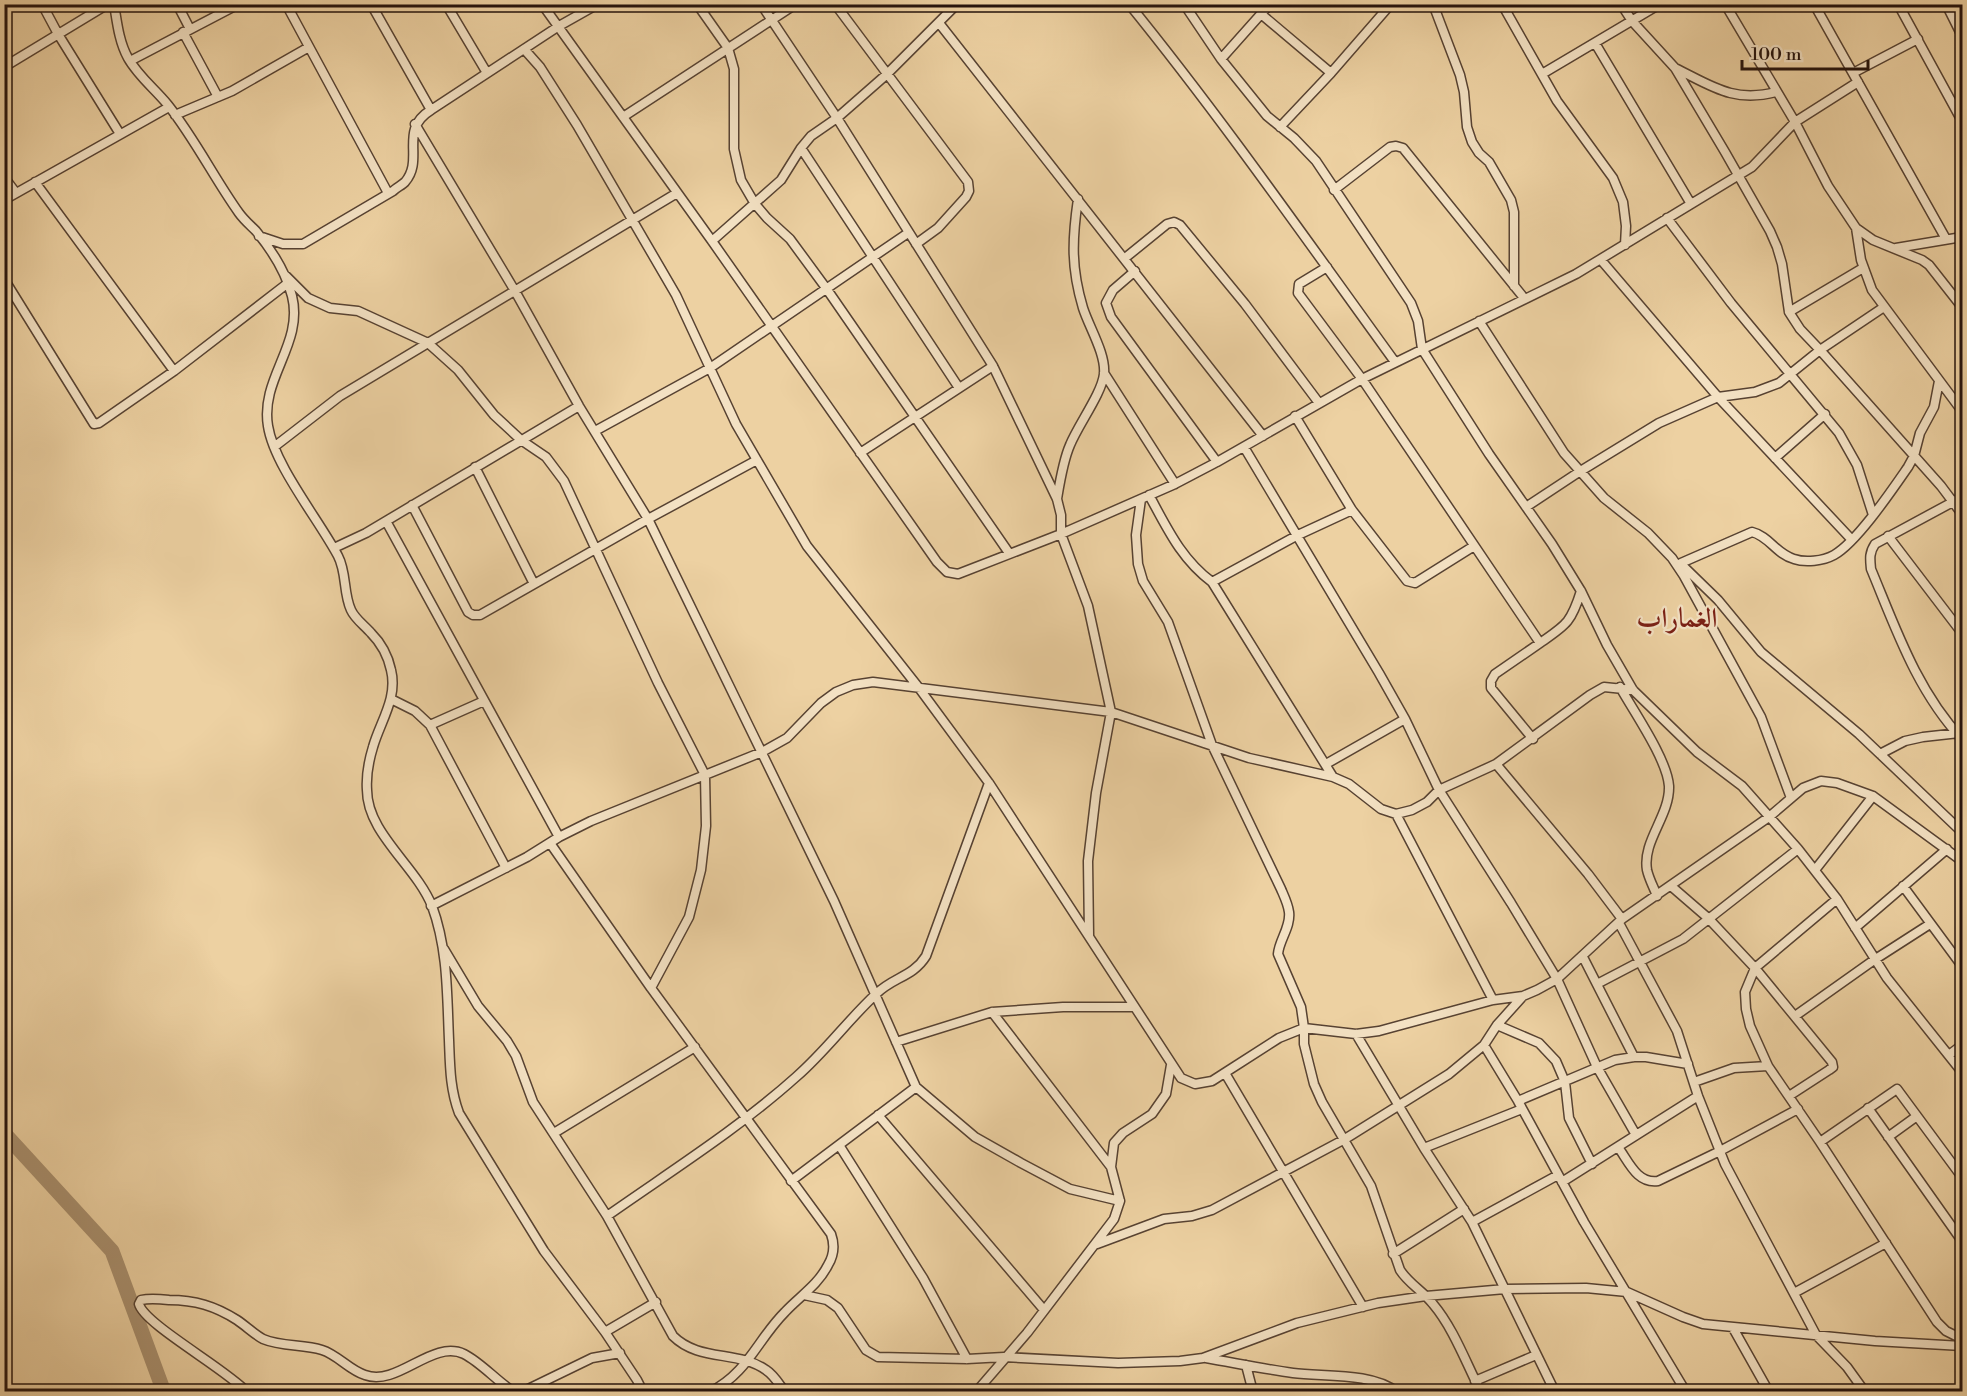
<svg xmlns="http://www.w3.org/2000/svg" width="1967" height="1396" viewBox="0 0 1967 1396" font-family="'Libre Bodoni',Amiri,serif">
<style>
.lines{fill:none;stroke-linecap:round;stroke-linejoin:round}
.river{stroke:#a9906f;stroke-width:15}
.street-casing{stroke:#574232;stroke-width:11}
.street{stroke:#f3e1c3;stroke-width:8}
.labels{text-anchor:middle;stroke-width:4.5;stroke-linejoin:round;paint-order:stroke}
.quarter-label{font-size:27px;font-weight:bold;fill:#7a1f14;stroke:#f3e1c3}
</style>
<rect width="100%" height="100%" fill="#edd1a2"/>
<filter id="stains"><feTurbulence type="fractalNoise" baseFrequency=".00333" numOctaves="4"/><feColorMatrix values="0 0 0 0 .2 0 0 0 0 .09 0 0 0 0 .02 0 0 0 .5 -.17"/></filter>
<radialGradient id="worn" r=".72"><stop offset=".6" stop-color="#630" stop-opacity="0"/><stop offset="1" stop-color="#630" stop-opacity=".3"/></radialGradient>
<g class="lines">
<path class="river" d="M4,1133L112,1251L164,1392"/>
<defs>
<path id="street" d="M42,4L58,34L120,134
M114,4C117,22 119,42 128,58C138,76 155,89 168,105C195,139 214,178 239,213C244,220 250,225 256,231C271,249 286,273 292,296C304,344 260,378 268,426C274,465 319,520 338,556C347,573 343,593 351,610C355,619 364,625 371,633C381,643 388,656 391,670C398,698 380,722 373,747C369,760 366,776 367,790C367,833 416,866 432,906C448,949 447,996 449,1040C450,1066 450,1089 459,1113L544,1251L605,1332L637,1380L643,1392
M177,4L190,29
M286,4L388,193
M446,4L487,73
M542,4L712,241L937,562L947,572L958,574L1061,534L1175,484L1217,462L1362,379L1576,274L1752,167L1795,122L1858,82
M697,4L728,48L734,69V149L741,180L755,204L767,218L790,239L826,288L1009,553
M761,4L837,118L993,366L1057,499L1061,515V534L1088,606L1111,712L1096,793L1088,861L1089,935
M835,4L968,182L969,191L966,197L938,228L916,244
M1129,4C1223,120 1308,242 1395,362
M1184,4L1221,59L1267,116L1294,138L1316,161L1411,303L1418,321L1422,349L1489,454L1552,544L1581,591L1607,645L1633,690L1697,752L1742,786L1798,849L1837,899L1887,978L1962,1072
M1433,4L1460,75L1464,92L1467,127L1472,142L1479,153L1489,162L1511,200L1514,212V286
M1502,4L1557,101L1613,178L1623,202L1626,226L1625,245
M1621,4L1632,21L1675,68L1725,152L1770,231L1777,247L1782,264L1789,312L1800,329L1820,350L1941,486L1962,514
M1725,4L1795,122L1828,186L1856,228L1873,240L1922,260L1929,265L1962,307
M1814,4L1946,239
M1898,4L1962,121
M1946,4L1962,36
M1261,14L1331,73L1280,127
M939,23L1263,436
M183,32L218,97
M1595,43L1691,204
M524,49L540,67L577,125L676,295L736,424L807,546L919,688L989,783L1181,1078L1195,1084L1212,1081L1279,1038L1304,1028L1356,1034L1379,1031L1493,1000L1523,996L1537,990L1557,979L1622,919L1769,817L1803,788L1821,781L1837,783L1873,796L1962,861
M1221,59L1270,4
M130,61L239,4
M4,67L108,4
M1675,68C1712,86 1733,103 1776,92
M1331,73L1391,4
M1853,73L1918,39
M1542,74L1660,4
M431,110L559,26L598,4
M175,115L232,91L309,47
M623,117L796,4
M415,124L515,291L579,406L648,519L834,901L916,1087L791,1181
M801,148L959,388
M4,177L16,193
M35,182L174,371
M1334,190L1390,147L1396,146L1403,148L1524,298
M4,200L169,107
M1667,218L1731,303L1839,433L1857,465L1873,515
M1856,228L1861,260L1872,290L1962,411
M259,236L283,244H303L393,191C396,188 402,185 405,182C425,159 398,130 431,110L371,4
M712,241L781,180L801,148L811,136L837,118L886,75L957,4
M1896,248L1962,237
M1125,258L1167,224L1174,222L1180,225L1245,304L1319,403
M1601,260L1718,397L1852,540
M1327,267L1299,284L1298,293L1362,379L1540,643C1566,625 1571,623 1581,591
M1135,271L1113,290L1106,303L1111,317L1217,462
M286,276L308,298L330,308L358,311L428,343L458,370L494,415L521,440L546,457L564,481L658,683L705,775L706,826L701,870L689,917L651,988
M4,279L94,424L99,423L174,371L288,283
M1789,312L1863,268
M1479,321L1564,453L1604,498L1648,533L1672,558L1684,576L1761,717L1791,798
M1104,373L1175,484
M1295,416L1352,510L1407,581L1415,583L1474,546
M595,431L710,368L908,233
M274,447L340,396L677,193
M1244,447L1379,673L1405,719L1439,790L1511,903L1557,979L1597,1067L1636,1135
M860,453L993,366
M1775,458L1825,414
M475,467L534,584
M1149,495C1167,528 1181,559 1212,582L1333,777
M1962,497L1875,544C1869,553 1870,559 1871,569C1896,629 1917,691 1962,739
M1057,499C1060,481 1063,461 1070,445C1078,425 1102,393 1104,374C1106,354 1089,327 1083,308C1071,268 1072,240 1078,199
M1141,499L1136,535L1138,564L1143,581L1168,622L1212,745L1281,889C1284,896 1288,904 1289,912C1291,927 1279,940 1278,954L1301,1007L1304,1028V1044L1314,1084L1322,1102L1371,1186L1400,1270C1409,1284 1423,1291 1433,1304C1454,1329 1466,1363 1481,1392
M412,505L468,612L473,615H480L648,519L757,460
M1526,507L1579,472L1659,423L1718,397L1755,392L1779,383L1820,350L1884,307
M386,521L559,837
M1888,536L1962,633
M334,548L366,533L579,406
M1681,563L1752,532C1769,536 1776,554 1794,559C1805,563 1823,561 1834,555C1857,542 1892,490 1908,467L1914,456L1920,433L1934,407L1939,381
M1681,564L1718,600L1761,652L1859,734L1962,832
M1212,582L1298,535L1352,510
M1620,687C1634,712 1667,759 1669,786C1670,816 1642,841 1647,870C1649,879 1654,888 1657,896
M391,699L415,711L430,725L506,868
M430,725L484,701
M1533,739L1491,688V681L1495,674L1540,643
M1880,754L1905,741L1923,737L1959,733
M1326,764L1405,719
M1496,764L1588,874L1622,919
M1396,814L1493,1000
M550,843L651,988L831,1234C835,1245 834,1255 828,1265C818,1285 800,1296 785,1312C757,1340 748,1373 710,1392
M1815,870L1873,796
M1671,886L1708,918L1755,968L1832,1062L1833,1067L1829,1070L1789,1096
M1903,886L1962,966
M1837,899L1755,968L1745,992L1746,1009L1750,1026L1768,1066L1820,1142L1937,1322L1946,1331L1962,1339
M431,906L527,857L559,837L591,821L762,752L787,738L821,703L836,692L853,685L873,682L1111,712L1249,758L1333,777L1349,784L1381,809L1396,814L1412,810L1427,802L1439,790L1496,764L1590,695L1604,687L1633,690
M1619,923L1677,1031L1698,1096L1725,1164L1816,1335L1847,1367L1865,1392
M1855,928L1947,849
M444,949L478,1006L507,1041L516,1056L533,1102L607,1216L673,1336C699,1362 738,1350 766,1370C774,1375 779,1384 785,1392
M1583,957L1634,1057
M1597,984L1683,939L1798,849
M992,1012L1111,1167
M1795,1016L1874,960L1930,924
M1497,1025L1539,1043L1556,1061L1565,1082L1569,1118L1592,1164
M1356,1034L1424,1148L1472,1222L1555,1392
M896,1042L992,1012L1063,1007H1134
M1484,1045L1518,1101L1584,1222L1686,1392
M1949,1055L1962,1045
M1225,1073L1363,1307
M1694,1082L1734,1068L1768,1066
M916,1087L975,1137L1021,1163L1070,1189L1120,1201
M1518,1101L1615,1060L1634,1057H1646L1688,1064
M1868,1108L1962,1241
M878,1115L1044,1310
M554,1133L695,1047
M1888,1137L1917,1116
M1820,1142L1897,1089L1962,1177
M839,1145L923,1278L967,1359
M1618,1147C1629,1162 1637,1184 1658,1181L1720,1151L1798,1109
M1424,1148L1522,1109
M1562,1182L1698,1096
M607,1216C671,1171 738,1129 796,1077C825,1052 848,1020 876,994C893,977 913,977 926,956L989,783
M1472,1222L1558,1175
M1097,1244L1164,1219L1192,1216L1212,1210L1345,1139L1449,1074L1484,1045L1497,1025L1523,996
M1393,1254L1464,1209
M1794,1293L1886,1243
M804,1295L827,1300L838,1308L866,1350L878,1357L967,1359L1004,1357L1118,1363L1180,1361L1203,1358L1297,1323L1378,1303L1426,1296L1505,1289L1586,1288L1627,1292L1683,1317L1703,1324L1875,1341L1962,1346
M1733,1328L1769,1392
M605,1332L656,1302
M1206,1358C1235,1363 1264,1369 1293,1373C1324,1377 1371,1372 1397,1392
M1246,1365L1253,1392
M1475,1381L1536,1355
M247,1392C226,1369 144,1324 139,1304L141,1300C150,1298 160,1299 169,1300C195,1300 215,1306 237,1320C246,1326 254,1334 263,1339C282,1347 303,1344 322,1350C338,1355 349,1370 365,1375C398,1387 432,1339 464,1354C480,1362 496,1380 511,1390L520,1392
M522,1392L592,1358L620,1353
M976,1392L1027,1333L1114,1219L1120,1201L1111,1167L1114,1143L1123,1133L1152,1114L1166,1094L1171,1065
M1673,1392L1682,1386"/>
</defs>
<use href="#street" class="street-casing"/>
<use href="#street" class="street"/>
</g>
<g class="labels">
<g class="quarter-label">
<text x="1677" y="627">الغماراب</text>
</g>
</g>
<rect width="1967" height="1396" fill="none" stroke="#edd1a2" stroke-width="24"/>
<rect x="6" y="6" width="1955" height="1384" fill="none" stroke="#25130d" stroke-width="3"/>
<rect x="12" y="12" width="1943" height="1372" fill="none" stroke="#25130d" stroke-width="1.5"/>
<path d="M1742 60v9h126v-9" fill="none" stroke="#25130d" stroke-width="3"/>
<text x="1751" y="60" font-size="18" fill="#25130d" stroke="#f3e1c3" stroke-width="4.5" paint-order="stroke">100 m</text>
<rect width="100%" height="100%" filter="url(#stains)"/>
<rect width="100%" height="100%" fill="url(#worn)"/>
</svg>
